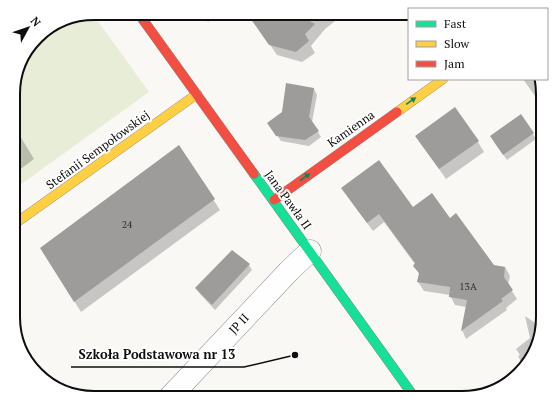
<svg xmlns="http://www.w3.org/2000/svg" width="556" height="411" viewBox="0 0 556 411" font-family="'PT Serif',serif">
<style>
.green{fill:#e7edd7}
.shadow{fill:#0003}
.building{fill:#9e9c9a}
.lines{fill:none;stroke-linecap:round;stroke-linejoin:round}
.street-casing{stroke:#949392;stroke-width:23}
.fast-casing{stroke:#8b8a89;stroke-width:10}
.slow-casing{stroke:#8b8a89;stroke-width:10}
.jam-casing{stroke:#8b8a89;stroke-width:10}
.street{stroke:#fefefe;stroke-width:22}
.fast{stroke:#16e098;stroke-width:9}
.slow{stroke:#ffcf43;stroke-width:9}
.jam{stroke:#f24e42;stroke-width:9}
.oneway{fill:#12825a}
.labels{text-anchor:middle;stroke-width:4;stroke-linejoin:round;paint-order:stroke}
.number-label{font-size:10px;fill:#323231}
.street-label{font-size:12px;fill:#0e0e0e;stroke:#fff}
.rim{fill:none;stroke:#0e0e0e;stroke-width:2}
.leader{fill:none;stroke:#0e0e0e;stroke-width:1.5}
.callout-dot{fill:#0e0e0e;stroke:#fff;stroke-width:1.5}
.callout-label{font-size:13px;text-anchor:middle;font-weight:bold;fill:#0e0e0e;stroke:#fff;stroke-width:4;stroke-linejoin:round;paint-order:stroke}
</style>
<rect width="100%" height="100%" fill="#faf8f5"/>
<path class="green" d="M68,17H95L149,92L13,190L14,83L24,54L41,33Z"/>
<path class="shadow" d="M257,15H337L339,18L325,29L311,46L315,53L302,62L277,55L256,24Z
M203,16H215L208,22Z
M523,79H540L543,94V105L542,106Z
M287,84L314,89L317,95L312,122L321,137L309,146L281,141L272,128L282,113Z
M521,116L536,139L507,160L494,142Z
M14,126L34,159L14,174Z
M416,136L478,142L484,152L446,179Z
M179,146L220,210L81,312L48,259Z
M348,197L413,208L450,219L494,266L505,267L510,276L508,285L517,299L506,308L507,310L466,339L462,330L466,307L455,305L450,295L424,291L418,282L420,275L414,266L415,264L384,222L373,231Z
M249,265L252,270L215,310L200,294L196,288Z
M525,316L541,327L524,367L518,356L520,355L516,349L530,338Z"/>
<path class="building" d="M248,15H309L308,20L315,24L305,34L309,41L296,52L269,45Z
M286,83L314,88L309,117L319,131L305,140L276,136L267,123L282,112Z
M455,107L479,141L439,169L415,136Z
M521,114L534,133L503,155L490,136Z
M179,145L215,199L74,302L40,248Z
M379,160L413,207L432,193L450,218L456,213L494,265L505,267L504,277L513,290L501,299L503,301L461,331L467,300L449,297L450,287L417,282L419,273L413,266L415,263L379,214L367,223L341,188Z
M232,250L250,264L212,305L195,288Z"/>
<g class="lines">
<defs>
<path id="street" d="M169,398L289,271L310,251"/>
<path id="fast" d="M254,174L415,398"/>
<path id="slow" d="M397,112L443,79
M13,225L197,94"/>
<path id="jam" d="M141,17L254,174
M274,200L397,112"/>
</defs>
<use href="#street" class="street-casing"/>
<use href="#fast" class="fast-casing"/>
<use href="#slow" class="slow-casing"/>
<use href="#jam" class="jam-casing"/>
<use href="#street" class="street"/>
<use href="#fast" class="fast"/>
<use href="#slow" class="slow"/>
<use href="#jam" class="jam"/>
</g>
<defs><path id="oneway-solid" d="M-6-.8H1V-3.2L6.5 0L1 3.2V.8H-6Z"/></defs>
<g class="oneway">
<use href="#oneway-solid" transform="translate(411 101) rotate(-35)"/>
<use href="#oneway-solid" transform="translate(305 177) rotate(-36)"/>
</g>
<g class="labels">
<g class="number-label">
<text x="127" y="228">24</text>
<text x="468" y="290">13A</text>
</g>
<g class="street-label">
<text transform="translate(351 129) rotate(-35)" y="4">Kamienna</text>
<text transform="translate(98 150) rotate(-36)" y="4">Stefanii Sempołowskiej</text>
<text transform="translate(288 200) rotate(54)" y="4">Jana Pawła II</text>
<text transform="translate(239 324) rotate(-47)" y="4">JP II</text>
</g>
</g>
<path d="M0 0H556V411H0ZM94 20H462A74 74 0 0 1 536 94V317A74 74 0 0 1 462 391H94A74 74 0 0 1 20 317V94A74 74 0 0 1 94 20Z" fill="#fff" fill-rule="evenodd"/>
<path class="rim" d="M94 20H462A74 74 0 0 1 536 94V317A74 74 0 0 1 462 391H94A74 74 0 0 1 20 317V94A74 74 0 0 1 94 20Z"/>
<path class="leader" d="M295 355L244 367H71"/>
<circle class="callout-dot" cx="295" cy="355" r="4"/>
<g class="callout-label">
<text x="157" y="359">Szkoła Podstawowa nr 13</text>
</g>
<rect x="408" y="8" width="140" height="72" fill="#ffffff" stroke="#9f9f9f"/>
<rect x="416" y="21" width="20" height="6" fill="#16e098" stroke="#9f9f9f"/>
<text x="444" y="28" font-size="12" fill="#0e0e0e">Fast</text>
<rect x="416" y="41" width="20" height="6" fill="#ffcf43" stroke="#9f9f9f"/>
<text x="444" y="48" font-size="12" fill="#0e0e0e">Slow</text>
<rect x="416" y="61" width="20" height="6" fill="#f24e42" stroke="#9f9f9f"/>
<text x="444" y="68" font-size="12" fill="#0e0e0e">Jam</text>
<g transform="translate(28 28) rotate(50)" stroke="#ffffff" stroke-width="3" paint-order="stroke">
<path d="M0-3L7 15L0 10L-7 15Z" fill="#0e0e0e"/>
<text y="-6" font-size="11" font-weight="bold" text-anchor="middle" fill="#0e0e0e">N</text>
</g>
</svg>
